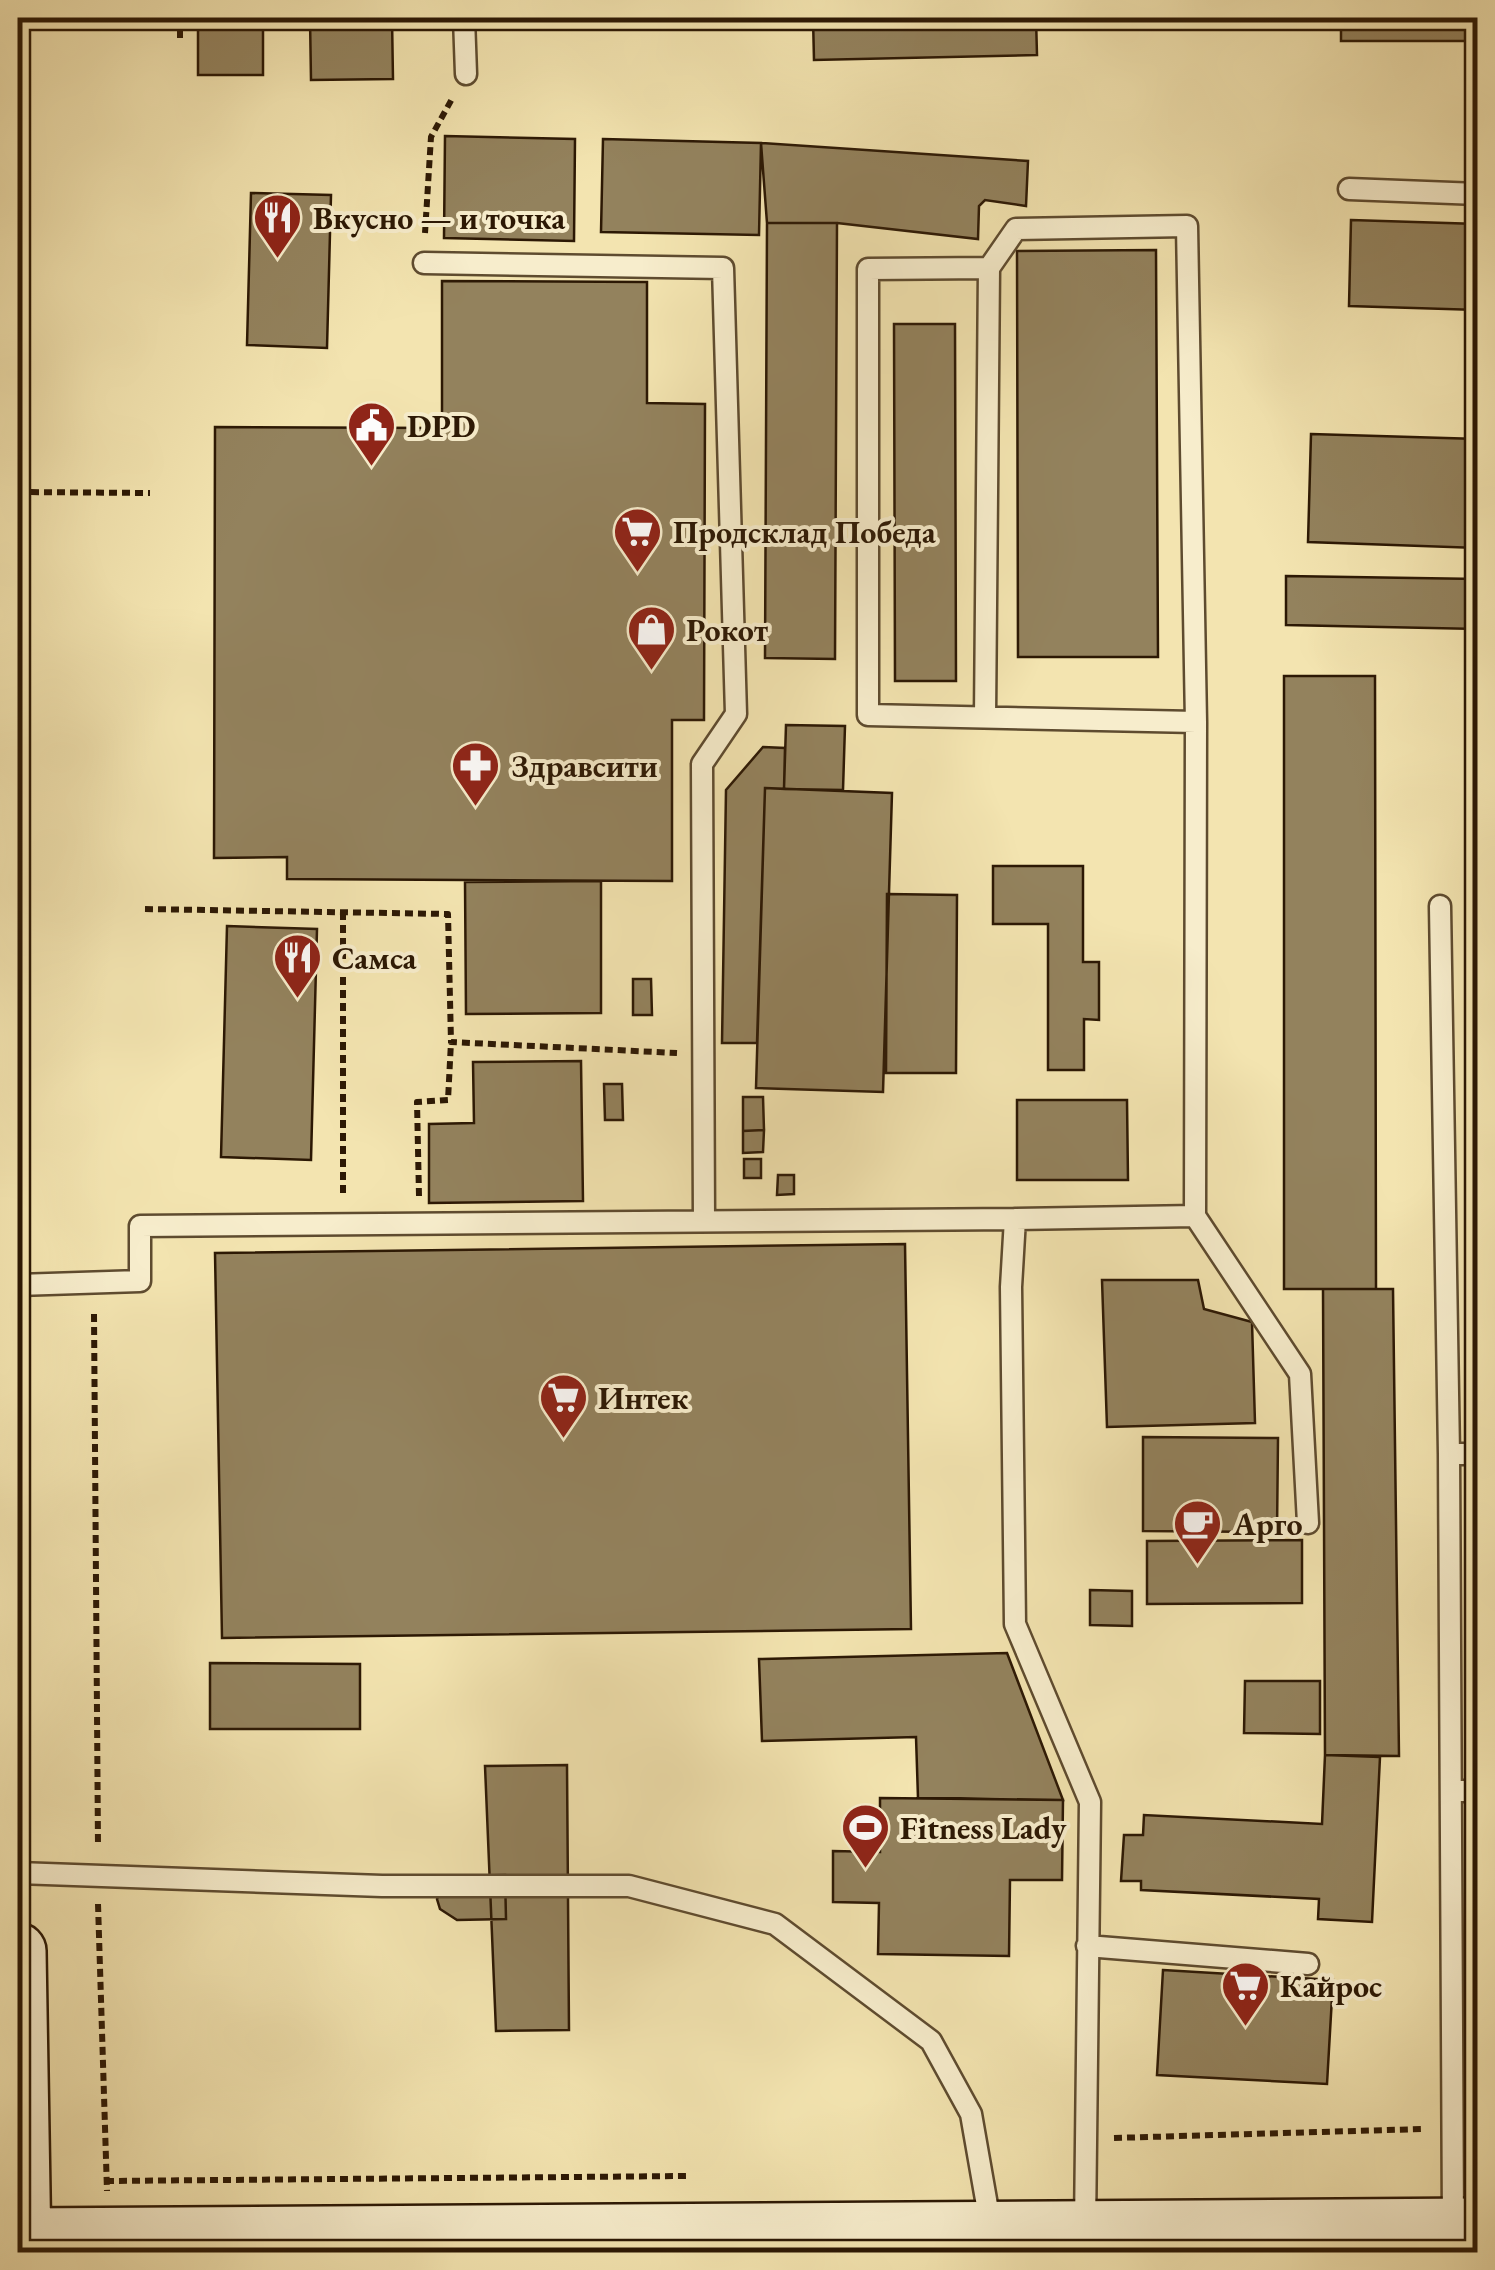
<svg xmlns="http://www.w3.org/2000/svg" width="1495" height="2270" viewBox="0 0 1495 2270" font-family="'EB Garamond',serif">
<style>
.building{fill:#93825d;stroke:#2c1804;stroke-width:2.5}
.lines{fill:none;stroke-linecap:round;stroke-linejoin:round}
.service-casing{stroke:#5e4b2f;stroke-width:25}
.secondary-casing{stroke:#2c1804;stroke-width:60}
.path{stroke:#2c1804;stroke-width:6;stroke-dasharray:8 5;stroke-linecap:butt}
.service{stroke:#f7edcc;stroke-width:20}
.secondary{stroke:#f7edcc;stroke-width:55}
.labels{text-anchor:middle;stroke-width:8;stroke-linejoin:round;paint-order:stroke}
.poi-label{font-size:32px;font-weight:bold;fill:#2c1804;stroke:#f7edcc;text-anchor:start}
</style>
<rect width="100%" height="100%" fill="#f3e4b0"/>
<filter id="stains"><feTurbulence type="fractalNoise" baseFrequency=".002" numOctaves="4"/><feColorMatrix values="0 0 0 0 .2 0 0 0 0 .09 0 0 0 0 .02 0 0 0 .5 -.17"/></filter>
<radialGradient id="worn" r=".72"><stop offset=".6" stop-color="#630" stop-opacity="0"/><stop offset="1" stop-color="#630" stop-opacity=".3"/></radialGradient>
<path class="building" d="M198,18H263V75H198Z
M310,18H392L393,79L311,80Z
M813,18H1036L1037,55L814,60Z
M1341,18H1478V41H1341Z
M445,136L575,139L574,241L444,238Z
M603,139L761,143L759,235L601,232Z
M761,143L1028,161L1026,206L985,200L979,206L978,239L837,223H767Z
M251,193L331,195L327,348L247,345Z
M1351,220L1478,224V310L1349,306Z
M767,223H837L835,659L765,658Z
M1156,250L1158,657H1018L1017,251Z
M442,281L647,282V403L705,404L704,720H672V881L287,879V857L214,858L215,427L442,428Z
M894,324H955L956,681H895Z
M1311,434L1478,439V548L1308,542Z
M1286,576L1478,579V629L1286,625Z
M1284,676H1375L1376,1289H1284Z
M786,725L845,726L843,790L784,789Z
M763,747L785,748L784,789L765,788L757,1043H722L726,790Z
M765,788L892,793L883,1092L756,1088Z
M993,866H1083V962H1099V1020L1084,1019V1070H1048V924H993Z
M601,881V1013L466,1014L465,882Z
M887,894L957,895L956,1073H886Z
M227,926L317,929L311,1160L221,1157Z
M633,979H651L652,1015H633Z
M581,1061L583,1201L429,1203V1124L474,1123L473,1062Z
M604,1084H622L623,1120H605Z
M743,1097H763L764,1130L743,1131Z
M1017,1100H1127L1128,1180H1017Z
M764,1130L763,1152L743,1153V1131Z
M744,1159H761V1178H744Z
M778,1175H794V1194L777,1195Z
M905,1244L911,1629L222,1638L215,1253Z
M1102,1280H1198L1204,1309L1252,1322L1255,1423L1107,1427Z
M1323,1289H1393L1399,1756L1325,1755Z
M1143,1437L1278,1438L1277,1532L1143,1531Z
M1302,1540V1603L1147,1604V1541Z
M1090,1590L1132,1591V1626L1090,1625Z
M1007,1653L1063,1800L918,1798L916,1737L762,1741L759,1659Z
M210,1663L360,1664V1729H210Z
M1245,1681H1320V1734L1244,1733Z
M1325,1755L1380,1757L1372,1922L1318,1919L1319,1899L1141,1890V1881H1121L1124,1835H1143L1144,1815L1322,1824Z
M567,1765L569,2030L496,2031L485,1766Z
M880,1798L1063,1800L1062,1880H1010L1009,1956L878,1954L879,1903L833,1902V1851L880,1852Z
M505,1875L506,1919L457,1920L440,1909L437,1899L446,1880L456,1876Z
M1163,1970L1333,1980L1327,2084L1157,2075Z"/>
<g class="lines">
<defs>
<path id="service" d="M464,18L466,74
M1349,189L1478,194
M424,263L723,268L736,714L702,764L704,1221
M985,717L989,268
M1440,906L1449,1454
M1195,1216L1300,1374L1308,1523
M1015,1219L1195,1216L1196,722L1187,226L1016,229L989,268L868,269V715L1196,722
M18,1285L140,1281V1226L1015,1219L1011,1287L1015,1624L1090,1802L1085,2227
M1452,1791H1478
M18,1873L382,1886H629L775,1924L931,2041L971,2114L991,2228
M1087,1946L1308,1964
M1453,2223L1449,1454H1478"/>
<path id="secondary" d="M18,1951L23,2252
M23,2236L1478,2226"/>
</defs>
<use href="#service" class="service-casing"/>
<use href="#secondary" class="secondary-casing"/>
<path class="path" d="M180,38V18
M425,233L431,137L453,97
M18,492L150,493
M145,909L448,914L451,1042L677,1053
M343,912V1196
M419,1196L417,1102L448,1100L451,1042
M94,1314L98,1846
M98,1904L107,2191
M1114,2138L1422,2129
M106,2181L687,2176"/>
<use href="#service" class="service"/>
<use href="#secondary" class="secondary"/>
</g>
<defs>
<symbol id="restaurant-pin" viewBox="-11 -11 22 30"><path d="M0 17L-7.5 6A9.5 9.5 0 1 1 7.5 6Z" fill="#8f2418" stroke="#f7edcc"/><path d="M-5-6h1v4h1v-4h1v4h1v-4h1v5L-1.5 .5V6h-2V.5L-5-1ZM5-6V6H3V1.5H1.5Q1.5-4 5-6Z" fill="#fff"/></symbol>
<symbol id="civic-pin" viewBox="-11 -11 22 30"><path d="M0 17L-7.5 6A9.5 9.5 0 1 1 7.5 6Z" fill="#8f2418" stroke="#f7edcc"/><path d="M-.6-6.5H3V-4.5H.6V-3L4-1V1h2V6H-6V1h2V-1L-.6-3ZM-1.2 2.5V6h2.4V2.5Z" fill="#fff"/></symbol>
<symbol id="supermarket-pin" viewBox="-11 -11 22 30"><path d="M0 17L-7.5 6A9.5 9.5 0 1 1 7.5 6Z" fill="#8f2418" stroke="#f7edcc"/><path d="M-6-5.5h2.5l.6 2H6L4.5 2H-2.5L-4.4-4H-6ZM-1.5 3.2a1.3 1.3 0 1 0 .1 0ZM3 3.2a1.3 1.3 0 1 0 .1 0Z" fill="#fff"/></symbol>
<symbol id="shop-pin" viewBox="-11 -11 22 30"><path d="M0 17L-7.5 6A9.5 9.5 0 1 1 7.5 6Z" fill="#8f2418" stroke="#f7edcc"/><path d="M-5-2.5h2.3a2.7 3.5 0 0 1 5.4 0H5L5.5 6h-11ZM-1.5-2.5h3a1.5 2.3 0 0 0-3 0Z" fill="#fff"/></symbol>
<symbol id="pharmacy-pin" viewBox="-11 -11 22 30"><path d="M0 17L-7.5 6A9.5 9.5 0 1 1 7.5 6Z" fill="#8f2418" stroke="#f7edcc"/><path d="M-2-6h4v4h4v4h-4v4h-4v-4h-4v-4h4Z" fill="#fff"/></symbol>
<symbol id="cafe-pin" viewBox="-11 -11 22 30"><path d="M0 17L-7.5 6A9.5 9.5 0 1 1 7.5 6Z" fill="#8f2418" stroke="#f7edcc"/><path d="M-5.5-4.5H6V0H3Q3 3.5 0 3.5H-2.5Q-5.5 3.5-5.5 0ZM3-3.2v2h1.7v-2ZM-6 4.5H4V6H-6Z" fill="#fff"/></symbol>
<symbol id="stadium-pin" viewBox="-11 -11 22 30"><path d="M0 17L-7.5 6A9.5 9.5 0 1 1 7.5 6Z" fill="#8f2418" stroke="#f7edcc"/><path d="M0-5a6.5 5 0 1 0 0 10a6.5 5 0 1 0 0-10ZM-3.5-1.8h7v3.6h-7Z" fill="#fff"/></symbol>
</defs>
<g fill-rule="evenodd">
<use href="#restaurant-pin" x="250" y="190" width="55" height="75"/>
<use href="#civic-pin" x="344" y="398" width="55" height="75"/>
<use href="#supermarket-pin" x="610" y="504" width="55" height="75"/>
<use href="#shop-pin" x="624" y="602" width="55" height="75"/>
<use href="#pharmacy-pin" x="448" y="738" width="55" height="75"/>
<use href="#restaurant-pin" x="270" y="930" width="55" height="75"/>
<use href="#supermarket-pin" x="536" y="1370" width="55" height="75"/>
<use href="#cafe-pin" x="1170" y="1496" width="55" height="75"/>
<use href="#stadium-pin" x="838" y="1800" width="55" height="75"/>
<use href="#supermarket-pin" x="1218" y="1958" width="55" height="75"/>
</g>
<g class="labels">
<g class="poi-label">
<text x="313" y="229">Вкусно — и точка</text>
<text x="407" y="437">DPD</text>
<text x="673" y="543">Продсклад Победа</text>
<text x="686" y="641">Рокот</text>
<text x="511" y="777">Здравсити</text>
<text x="332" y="969">Самса</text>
<text x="598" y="1409">Интек</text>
<text x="1233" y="1535">Арго</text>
<text x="900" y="1839">Fitness Lady</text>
<text x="1280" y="1997">Кайрос</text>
</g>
</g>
<rect width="1495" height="2270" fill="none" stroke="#f3e4b0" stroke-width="60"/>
<rect x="20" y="20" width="1455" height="2230" fill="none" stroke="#2c1804" stroke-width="5"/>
<rect x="30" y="30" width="1435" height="2210" fill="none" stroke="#2c1804" stroke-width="2.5"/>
<rect width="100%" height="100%" filter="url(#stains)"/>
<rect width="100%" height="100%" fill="url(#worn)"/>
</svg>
